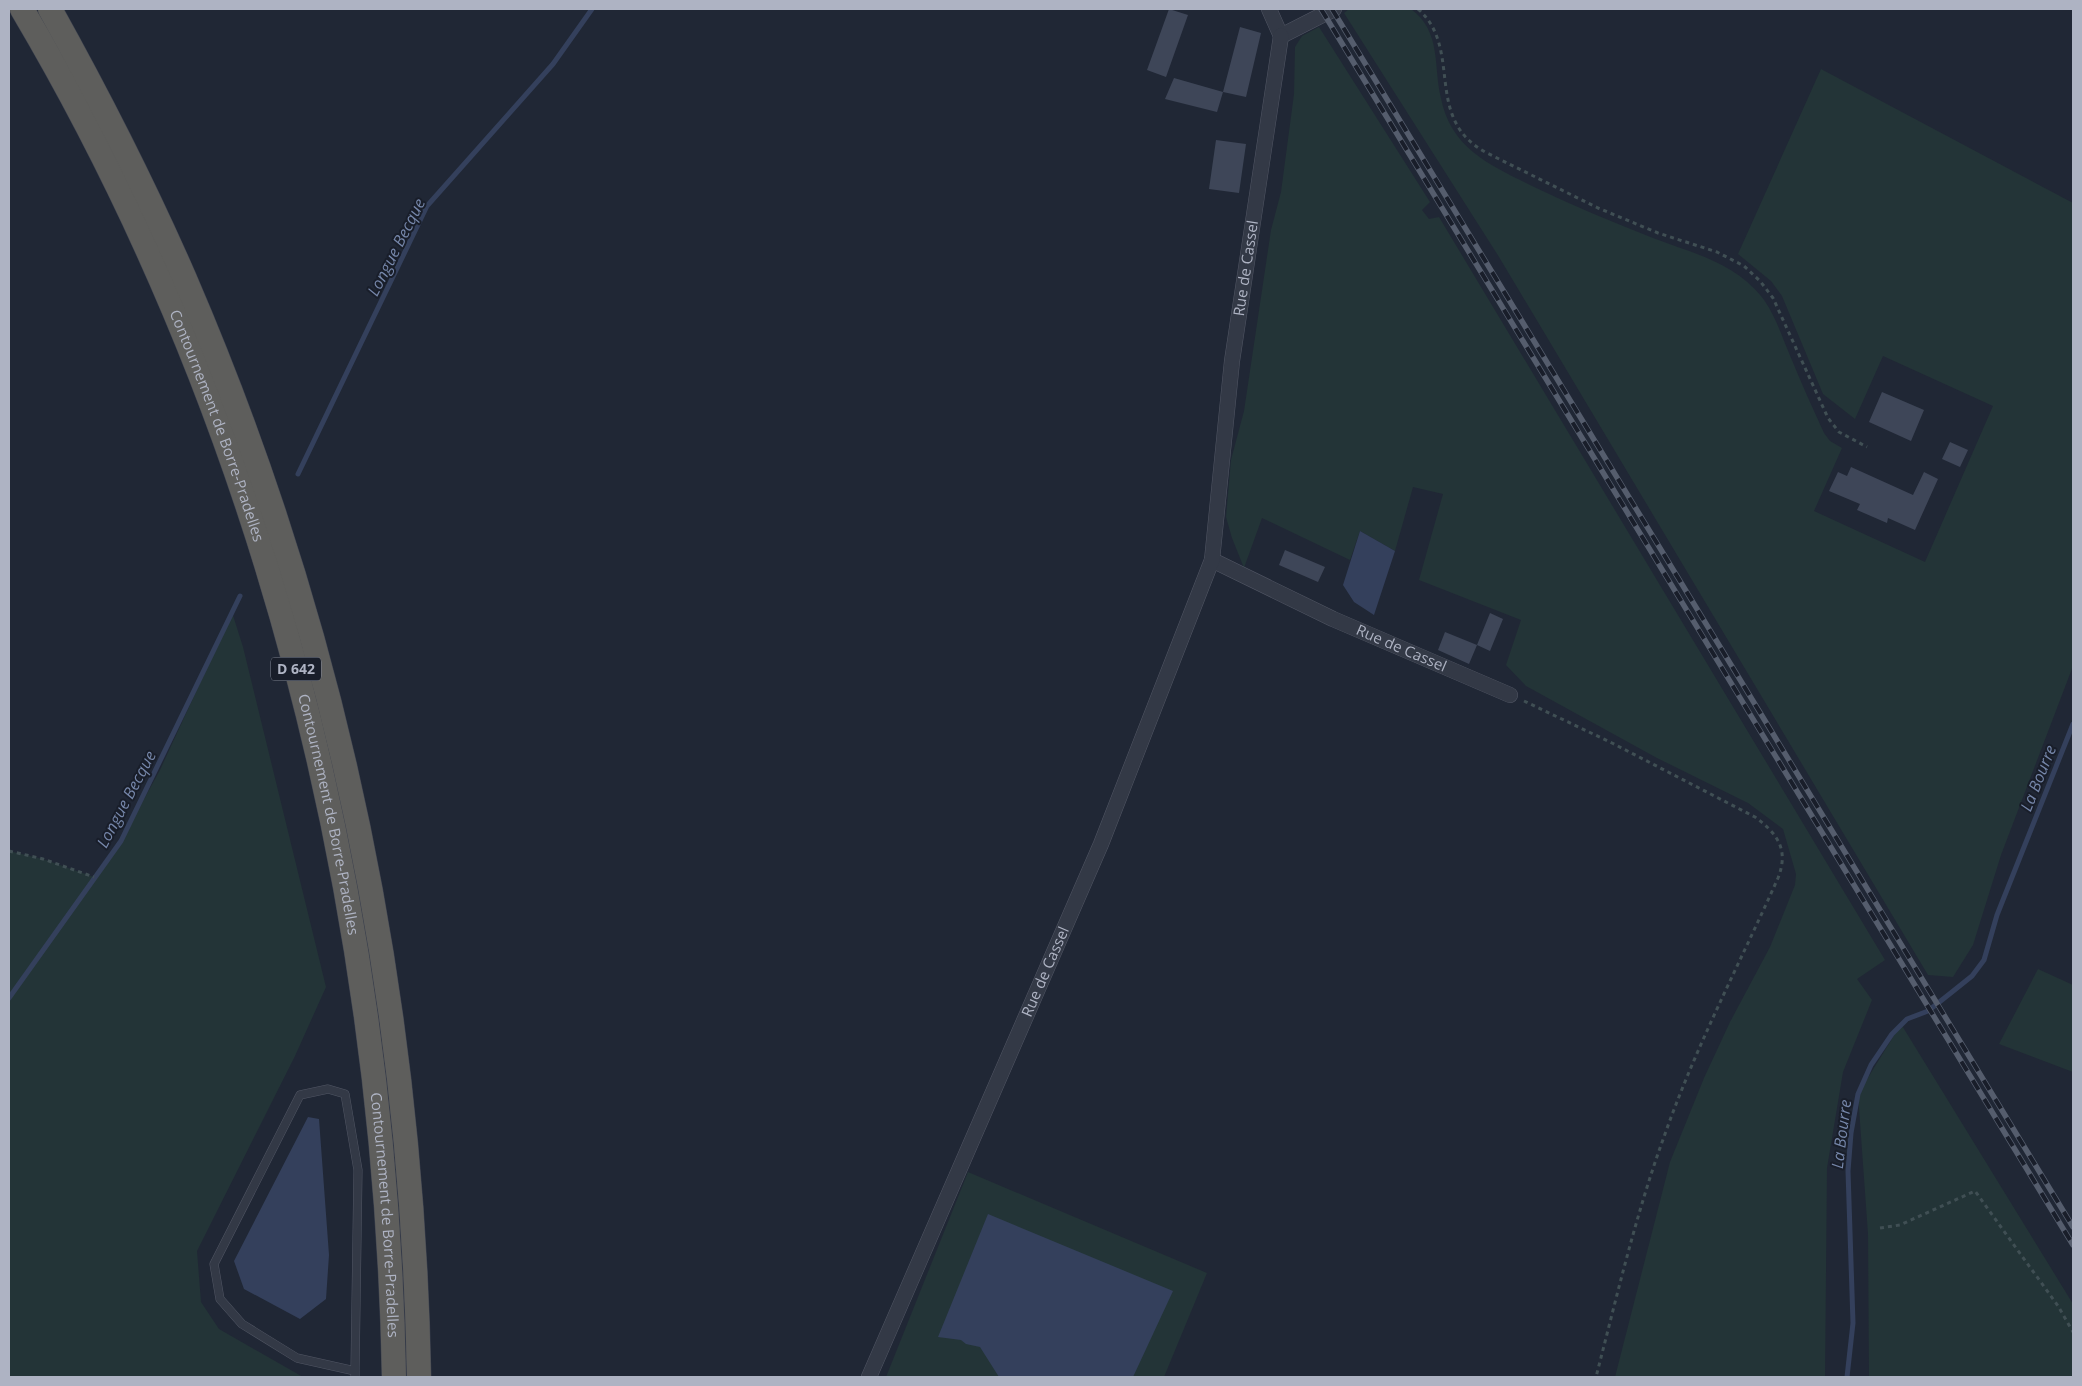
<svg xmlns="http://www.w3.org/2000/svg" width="2082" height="1386" viewBox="0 0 2082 1386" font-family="'Open Sans',sans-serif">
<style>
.green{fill:#233437}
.water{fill:#34405c}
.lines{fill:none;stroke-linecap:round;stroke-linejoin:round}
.stream{stroke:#34405c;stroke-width:5}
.building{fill:#3e4658}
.service-casing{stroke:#515664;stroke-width:9}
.minor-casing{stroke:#515664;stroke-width:16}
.trunk-casing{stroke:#3e4350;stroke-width:25}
.path{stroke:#404f54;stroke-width:3;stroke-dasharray:4 4;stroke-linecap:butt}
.service{stroke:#333946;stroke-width:8}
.minor{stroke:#333946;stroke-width:15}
.trunk{stroke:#5e5e5c;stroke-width:24}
.rail-casing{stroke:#555d6d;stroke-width:5.5}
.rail{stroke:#191e2a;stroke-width:4;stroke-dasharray:11;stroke-linecap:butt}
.labels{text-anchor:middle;stroke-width:4;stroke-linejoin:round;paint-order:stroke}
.shield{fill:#191e2a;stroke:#818695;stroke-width:1}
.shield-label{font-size:14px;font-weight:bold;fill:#aeb3c3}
.street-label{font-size:15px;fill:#aeb3c3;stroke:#191e2a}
.water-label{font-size:16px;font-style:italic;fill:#7687aa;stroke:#191e2a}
</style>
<rect width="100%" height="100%" fill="#202735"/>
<path class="green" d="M1349,9H1411C1442,32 1433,66 1441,98C1445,120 1456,138 1473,152C1490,166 1512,176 1532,186C1572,205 1612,222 1653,238C1692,253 1733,262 1761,296C1774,312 1781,334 1789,353C1800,380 1812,407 1824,433L1830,441L1842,448L1814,511L1925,562L1993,406L1883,356L1855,419L1823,394L1782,296L1771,281L1738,254L1821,69L2073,203V666L2001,855L1973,945L1953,977L1928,975L1499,257L1344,13Z
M1319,27L1430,202L1422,210L1429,219L1439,217L1885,960L1857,979L1872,1000L1843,1072L1827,1168L1825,1377H1615L1670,1162L1704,1078L1730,1022L1770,947L1795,885L1796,874L1783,829L1748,803L1657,758L1526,686L1506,665L1521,620L1419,580L1443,494L1413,487L1395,551L1360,531L1350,560L1262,518L1244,568L1232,538L1226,517L1231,460L1244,411L1271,230L1281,192L1294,94L1295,47L1302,36Z
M231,609L243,647L326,987L295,1056L197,1251L201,1302L219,1329L303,1377H9V851L43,859L94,877L121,841L160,770L212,657Z
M2038,969L2073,985V1072L1999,1044Z
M1901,1024L2073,1304V1377H1869L1868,1234L1858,1094Z
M968,1172L1207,1273L1164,1377H886Z"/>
<path class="water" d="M1360,531L1395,551L1374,615L1354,602L1343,585Z
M308,1117L319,1119L329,1255L326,1299L300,1319L244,1289L234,1261Z
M988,1214L1173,1291L1133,1377H999L980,1347L966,1344L961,1340L938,1337Z"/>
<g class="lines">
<path class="stream" d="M298,474L427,206L553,64L592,9
M9,998L121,841L240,596
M1847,1377L1853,1323L1848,1171L1851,1133L1858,1094L1871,1065L1892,1034L1907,1019L1928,1011L1952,992L1972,976L1984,960L1997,915L2073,724"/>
</g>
<path class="building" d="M1169,9L1188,15L1166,77L1147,70Z
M1240,27L1261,33L1246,97L1223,92Z
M1174,78L1223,92L1217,112L1165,99Z
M1216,140L1246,144L1239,193L1209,189Z
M1882,392L1924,410L1911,441L1869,422Z
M1950,442L1968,450L1960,467L1942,459Z
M1851,467L1913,495L1924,472L1938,479L1915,530L1888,518L1887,523L1857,510L1860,504L1829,491L1838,472L1847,476Z
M1285,550L1325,567L1318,582L1279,565Z
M1490,613L1503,619L1490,651L1477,645Z
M1445,632L1477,645L1469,664L1438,650Z"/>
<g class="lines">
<defs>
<path id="service" d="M355,1377V1371L358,1170L345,1094L328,1089L300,1095L214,1264L220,1299L242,1324L297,1358L355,1371"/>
<g id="minor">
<path d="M1269,9L1281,36"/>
<path d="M1281,36L1334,9"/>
<path id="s1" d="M1212,560L1333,619L1510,695"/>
<path id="s2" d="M869,1377L1101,844L1212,560L1232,361L1281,36"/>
</g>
<g id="trunk">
<path id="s3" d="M22,9C266,421 385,901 394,1377"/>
<path d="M50,9C99,97 145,187 185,279C336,629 412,997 419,1377"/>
</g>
</defs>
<use href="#service" class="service-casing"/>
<use href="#minor" class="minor-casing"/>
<use href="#trunk" class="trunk-casing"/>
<path class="path" d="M1418,9C1464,49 1422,119 1487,153L1598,208L1658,233L1717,252L1744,266L1760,281L1773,298L1828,418L1839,432L1867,447
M1524,701L1612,743L1755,817C1778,834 1789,850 1778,878C1740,963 1696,1046 1665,1134C1636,1213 1617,1296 1596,1377
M9,851L43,859L94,877
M1880,1228L1900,1225L1975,1191L2058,1306L2073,1332"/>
<use href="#service" class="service"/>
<use href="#minor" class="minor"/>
<use href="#trunk" class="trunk"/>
<defs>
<path id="rail" d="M1321,9L2073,1245
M1332,9L2073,1227"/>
</defs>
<use href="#rail" class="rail-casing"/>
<use href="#rail" class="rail"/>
</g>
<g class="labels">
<rect class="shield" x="271" y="657.5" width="50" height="23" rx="4"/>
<g class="shield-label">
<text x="296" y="674">D 642</text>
</g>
<g class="street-label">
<text dy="5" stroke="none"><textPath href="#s2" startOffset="1180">Rue de Cassel</textPath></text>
<text dy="5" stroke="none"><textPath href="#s3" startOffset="461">Contournement de Borre-Pradelles</textPath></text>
<text dy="5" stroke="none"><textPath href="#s1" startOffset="209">Rue de Cassel</textPath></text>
<text dy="5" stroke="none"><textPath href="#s3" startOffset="866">Contournement de Borre-Pradelles</textPath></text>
<text dy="5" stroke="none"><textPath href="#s2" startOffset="442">Rue de Cassel</textPath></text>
<text dy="5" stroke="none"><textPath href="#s3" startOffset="1271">Contournement de Borre-Pradelles</textPath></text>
</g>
<g class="water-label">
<text transform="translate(396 247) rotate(-63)" y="6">Longue Becque</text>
<text transform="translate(2038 778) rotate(-68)" y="6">La Bourre</text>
<text transform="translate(126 799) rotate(-62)" y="6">Longue Becque</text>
<text transform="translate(1841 1134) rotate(-83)" y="6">La Bourre</text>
</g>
</g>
<rect width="2082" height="1386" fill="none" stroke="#aeb3c3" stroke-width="20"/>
</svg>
